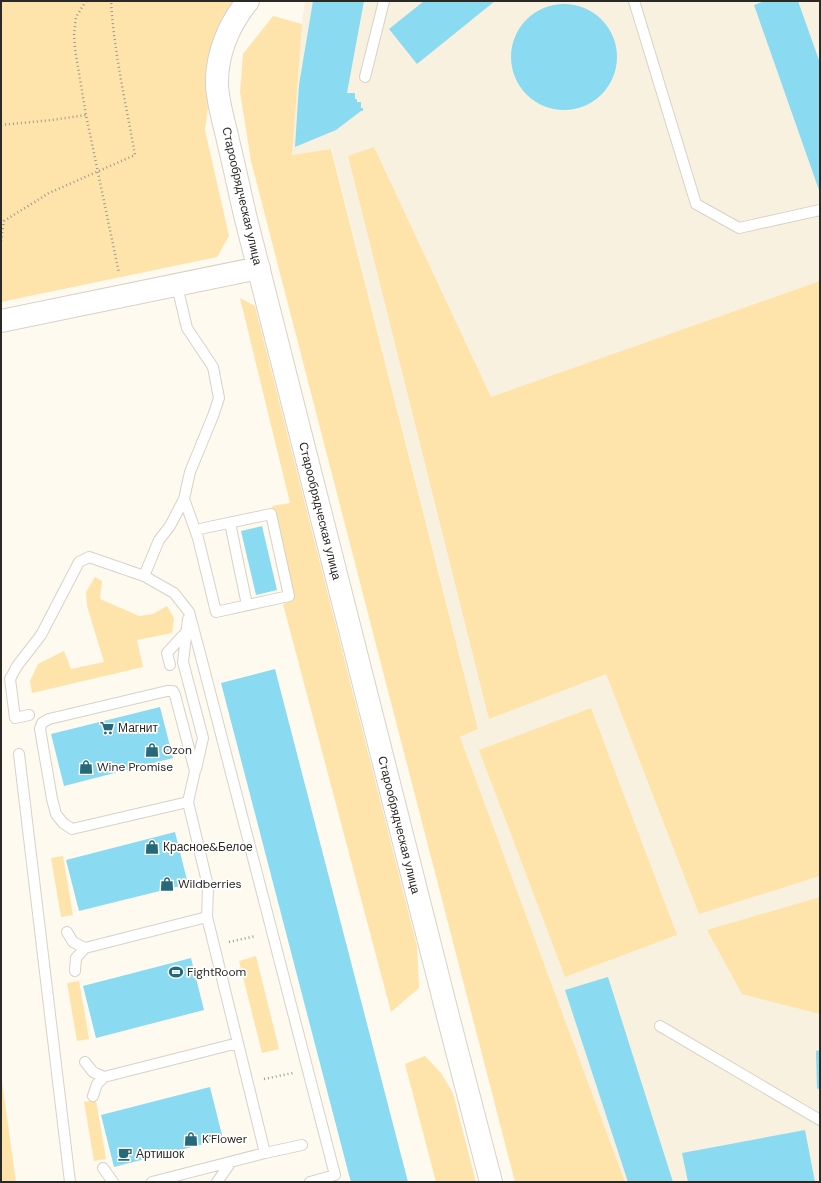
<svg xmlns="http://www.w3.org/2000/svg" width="821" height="1183" viewBox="0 0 821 1183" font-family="'DM Sans',sans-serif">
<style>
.built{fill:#f9f1df}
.green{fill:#fee4ab}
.building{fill:#8adaf1}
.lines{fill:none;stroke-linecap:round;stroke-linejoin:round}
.lane-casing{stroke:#d7d2c8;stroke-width:12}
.secondary-casing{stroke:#d7d2c8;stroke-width:24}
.path{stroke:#9c9991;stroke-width:2.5;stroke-dasharray:1 3;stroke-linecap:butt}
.lane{stroke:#fff;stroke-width:10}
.secondary{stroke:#fff;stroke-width:22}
.labels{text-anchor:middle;stroke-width:3.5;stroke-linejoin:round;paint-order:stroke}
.street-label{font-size:12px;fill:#2b2925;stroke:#fff}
.poi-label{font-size:12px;fill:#2b2925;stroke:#fff;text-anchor:start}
</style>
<rect width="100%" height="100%" fill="#fffaf0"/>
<path class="built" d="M305,1H820V1182H625L460,737L478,729L332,149L292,155L291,95Z"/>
<path class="green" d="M1,1H241L217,39L205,130L229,236L217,257L1,302Z
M273,16L302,24L292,155L331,149L478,729L460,737L625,1182H515L251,161L240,92L243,54Z
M374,147L491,397L820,281V876L699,914L606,674L489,719L348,156Z
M240,298L255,306L417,946L419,988L391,1012L283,604L294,600L272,506L290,503Z
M95,577L102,581L100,599L139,616L153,614L167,606L174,618L172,633L137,640L143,667L32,693L30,681L38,664L64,651L71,669L104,662L87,606L86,592Z
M591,708L677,935L565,977L479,750Z
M63,856L73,915L61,917L51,858Z
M820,897V1014L742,994L707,930Z
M256,956L279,1049L262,1053L239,961Z
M79,981L89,1039L77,1041L67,983Z
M425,1056L441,1073L453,1093L476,1182H436L405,1064Z
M1,1074L16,1182H1Z
M96,1100L106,1159L94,1161L84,1102Z"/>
<path class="building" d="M313,1H364L347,93H355V99H357V102H361V108H363V111H361L336,130L295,147L299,85Z
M424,1H495L417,64L389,29Z
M765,1H798L820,63V193L754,5Z
M511 57a53 53 0 1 1 106 0a53 53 0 1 1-106 0Z
M262,526L277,590L256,595L241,531Z
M275,669L408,1182H351L349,1175L221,683Z
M160,707L173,758L64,786L51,734Z
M175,832L188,884L79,911L66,860Z
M191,958L204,1010L96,1038L83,986Z
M608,977L673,1182H628L565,990Z
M820,1050V1088L817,1089L816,1051Z
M210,1087L223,1139L114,1167L101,1115Z
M805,1130L815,1182H688L682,1153Z"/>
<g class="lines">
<defs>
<path id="lane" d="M634,1L696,204L739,228L820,210
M365,77L384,1
M184,499L198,538L216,612L289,596L271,514L195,530
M230,523L247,605
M144,576L159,540L170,526L184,499L190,472L213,416L219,398L213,367L187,328L177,286
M188,619L183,662L203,738L196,769
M170,665L167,653L186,632
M29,715L15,718L10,679L17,666L41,635L79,562L89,557L144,576L174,593L189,612L201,657L335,1175L310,1182
M19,754L70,1182
M67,932L73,942L85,948
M75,971L76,958L85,948L207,917
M660,1026L820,1120
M85,1062L93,1072L104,1077
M93,1096L97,1084L104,1077L238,1043
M265,1153L302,1145
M103,1168L113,1182
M152,1182L265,1153L207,917L208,886L188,802L195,771L175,695L173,691H167L49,719L42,723L40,729L52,799L56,814L63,823L72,829L188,802
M217,1182L231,1162"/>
<path id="secondary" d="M248,1C229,24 216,55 217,85C218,105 225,125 229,145C235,169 240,194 246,219L450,1024L491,1182
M1,321L259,268"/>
</defs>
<use href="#lane" class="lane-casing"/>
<use href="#secondary" class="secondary-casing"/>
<path class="path" d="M86,1L76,17L74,34L75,49L86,115L119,273
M1,125L52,120L86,115
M1,241L4,221L49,193L135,155C126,104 114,53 111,1
M229,942L256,936
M264,1079L293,1073"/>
<use href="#lane" class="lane"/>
<use href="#secondary" class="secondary"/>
</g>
<defs>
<symbol id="supermarket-bare" viewBox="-9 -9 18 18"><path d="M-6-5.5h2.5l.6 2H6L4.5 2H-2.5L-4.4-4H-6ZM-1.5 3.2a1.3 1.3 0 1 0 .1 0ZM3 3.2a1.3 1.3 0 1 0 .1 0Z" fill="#26697b" stroke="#fff" stroke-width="2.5" paint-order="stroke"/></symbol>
<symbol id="shop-bare" viewBox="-9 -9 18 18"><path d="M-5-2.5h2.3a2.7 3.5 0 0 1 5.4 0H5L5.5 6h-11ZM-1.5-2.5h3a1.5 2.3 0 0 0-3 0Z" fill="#26697b" stroke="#fff" stroke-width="2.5" paint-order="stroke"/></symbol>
<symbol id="stadium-bare" viewBox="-9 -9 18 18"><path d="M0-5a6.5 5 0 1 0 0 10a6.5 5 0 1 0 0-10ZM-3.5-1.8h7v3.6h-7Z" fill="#26697b" stroke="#fff" stroke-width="2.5" paint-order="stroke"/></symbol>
<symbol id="cafe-bare" viewBox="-9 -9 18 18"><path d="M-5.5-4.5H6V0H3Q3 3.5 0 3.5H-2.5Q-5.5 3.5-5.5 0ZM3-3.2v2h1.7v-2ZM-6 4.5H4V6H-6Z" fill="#26697b" stroke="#fff" stroke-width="2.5" paint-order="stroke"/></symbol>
</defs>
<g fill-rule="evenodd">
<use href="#supermarket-bare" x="97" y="718" width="20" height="20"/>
<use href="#shop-bare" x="142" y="740" width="20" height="20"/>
<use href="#shop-bare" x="76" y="757" width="20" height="20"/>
<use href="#shop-bare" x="142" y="837" width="20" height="20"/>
<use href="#shop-bare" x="157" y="874" width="20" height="20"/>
<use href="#stadium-bare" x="166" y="962" width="20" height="20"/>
<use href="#shop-bare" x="181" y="1129" width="20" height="20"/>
<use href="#cafe-bare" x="115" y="1144" width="20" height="20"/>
</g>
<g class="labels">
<g class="street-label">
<text transform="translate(242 196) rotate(77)" y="4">Старообрядческая улица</text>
<text transform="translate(320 511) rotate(76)" y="4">Старообрядческая улица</text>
<text transform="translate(399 825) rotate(76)" y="4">Старообрядческая улица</text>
</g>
<g class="poi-label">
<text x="118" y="732">Магнит</text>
<text x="163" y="754">Ozon</text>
<text x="97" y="771">Wine Promise</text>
<text x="163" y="851">Красное&amp;Белое</text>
<text x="178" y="888">Wildberries</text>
<text x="187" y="976">FightRoom</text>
<text x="202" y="1143">K'Flower</text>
<text x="136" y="1158">Артишок</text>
</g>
</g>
<rect width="821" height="1183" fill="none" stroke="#2b2925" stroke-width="4"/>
</svg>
